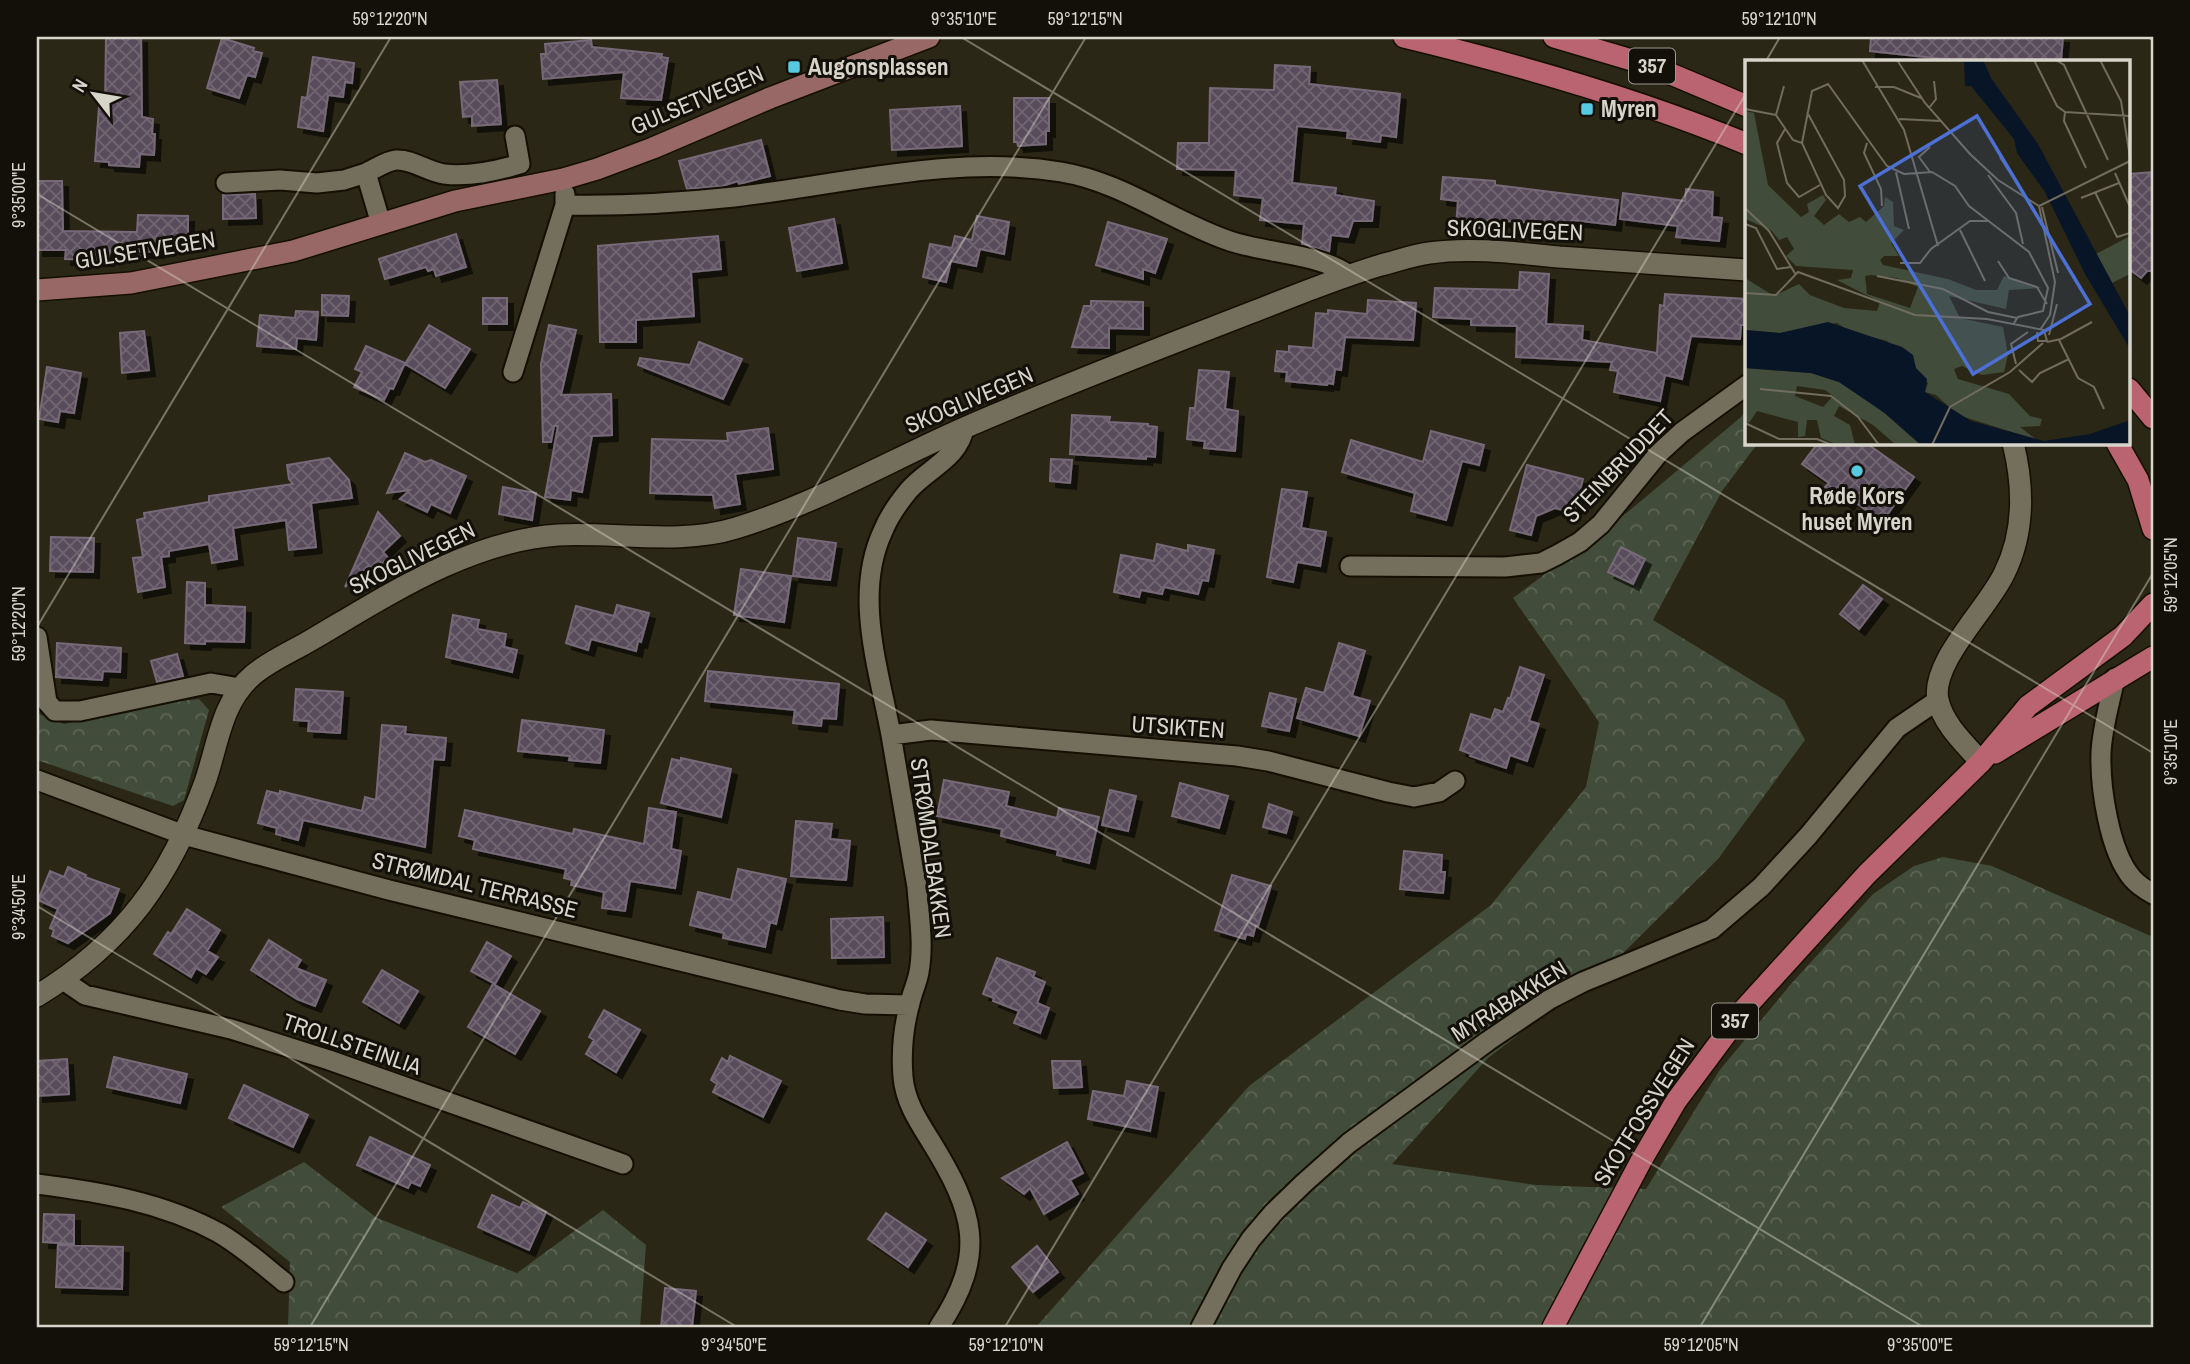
<svg xmlns="http://www.w3.org/2000/svg" width="2190" height="1364" viewBox="0 0 2190 1364" font-family="'Archivo Narrow',sans-serif">
<style>
.forest{fill:url(#forest-crowns)}
.building{fill:url(#building-cross-hatch);stroke:#766978;stroke-width:2;filter:url(#shadow)}
.lines{fill:none;stroke-linecap:round;stroke-linejoin:round}
.minor-casing{stroke:#140f02;stroke-width:23}
.tertiary-casing{stroke:#140f02;stroke-width:24}
.secondary-casing{stroke:#140f02;stroke-width:24}
.primary-casing{stroke:#140f02;stroke-width:24}
.minor{stroke:#746e5c;stroke-width:19}
.tertiary{stroke:#746e5c;stroke-width:21}
.secondary{stroke:#976866;stroke-width:21}
.primary{stroke:#ba6371;stroke-width:21}
.ticks{fill:none;stroke:#d7d4ca;stroke-width:2;stroke-opacity:0.45}
.poi-dot{fill:#55cae0;stroke:#121009;stroke-width:2.5}
.labels{text-anchor:middle;stroke-width:6;stroke-linejoin:round;paint-order:stroke}
.shield{fill:#121009;stroke:#9c9990;stroke-width:2}
.shield-label{font-size:21px;font-weight:bold;fill:#d7d4ca}
.poi-label{font-size:23px;font-weight:bold;fill:#d7d4ca;stroke:#121009;text-anchor:start}
.street-label{font-size:23px;fill:#d7d4ca;stroke:#121009}
.inset-road{fill:none;stroke:#706c5e;stroke-width:2}
.view{fill:#4c70d4;fill-opacity:0.15;stroke:#4c70d4;stroke-width:3.5}
.inset-edge{fill:none;stroke:#d7d4ca;stroke-width:3.5}
.neatline{fill:none;stroke:#d7d4ca;stroke-width:2.5}
.ticks-label{font-size:18px;text-anchor:middle;fill:#d7d4ca}
</style>
<defs>
<pattern id="forest-crowns" width="20" height="18" patternUnits="userSpaceOnUse" patternTransform="scale(1.75)"><rect width="20" height="18" fill="#424c3a"/><path d="M2 6a3 3 0 1 1 6 0M12 15a3 3 0 1 1 6 0" fill="none" stroke="#5d6555"/></pattern>
<pattern id="building-cross-hatch" width="8" height="8" patternUnits="userSpaceOnUse" patternTransform="scale(1.75)"><rect width="8" height="8" fill="#594c5b"/><path d="M0 0l8 8M0 8l8-8" fill="none" stroke="#706571"/></pattern>
<filter id="shadow"><feDropShadow dx="6" dy="6" stdDeviation="0" flood-color="#0009"/></filter>
</defs>
<rect width="100%" height="100%" fill="#2b2716"/>
<path class="forest" d="M1747,409V443H1758L1722,491L1653,620L1784,700L1805,740L1718,859L1614,962L1488,1058L1392,1164L1536,1185L1646,1189L1719,1071L1791,984L1873,894L1914,866L1943,857L1992,866L2153,937V1327H1036L1249,1086L1491,905L1586,787L1599,722L1513,598L1629,511L1741,417Z
M199,699L209,710L184,800L173,806L37,760V713L64,724L155,704Z
M304,1162L377,1218L517,1273L603,1210L646,1245L640,1327H288L290,1262L221,1207Z"/>
<path class="building" d="M106,37H141L142,117L153,119L152,134H155L154,155L140,154L139,167L109,165V162L95,161L99,107L105,108Z
M1871,37H2063L2061,61H1944V59L1870,51Z
M222,38L254,48L253,51L262,53L255,77L247,75L239,98L207,88Z
M591,40L592,47L662,54L661,57L668,58L661,100L621,98L624,72L543,79L541,54H546L545,44Z
M313,57L354,63L352,83L345,82L343,97L328,95L323,131L298,127L302,97L307,98Z
M1275,65L1310,67L1309,84L1400,94L1396,137L1381,135L1380,142L1347,138L1348,131L1297,126L1292,183L1336,188L1335,195L1374,201L1372,221H1353L1348,237L1331,235L1329,252L1302,244L1304,224L1260,220L1263,198L1234,195L1236,170L1177,169L1178,143H1209L1210,88L1274,90Z
M497,80L501,124L472,126V116L463,117L460,82Z
M1014,98H1049V131H1046V144L1018,146L1017,142H1014Z
M960,106L962,146L892,150L890,110Z
M761,140L770,176L739,184L738,181L722,186L687,189L679,161Z
M2153,172V271H2147L2141,278L2129,269V174Z
M1443,177L1495,181V185L1618,200L1615,225L1572,220L1571,226L1492,220L1491,229L1456,226L1458,201L1441,199Z
M37,181H62L63,231L137,232L138,215L188,216V239H170V245H158V252L110,251L108,260L65,259L66,250H37Z
M1686,189L1713,192L1712,217L1722,218L1719,241L1676,237L1678,226L1620,219L1623,193L1685,201Z
M255,194L256,218L223,219V195Z
M977,216L1009,222L1004,254L980,249L976,266L951,261L946,282L923,277L930,244L952,248L955,236L972,240Z
M834,219L842,263L797,271L789,228Z
M1108,222L1167,239L1155,273L1143,269V279L1096,265Z
M456,234L466,267L436,276L434,269L428,271L426,267L385,279L379,259Z
M718,236L721,269L691,272L694,316L636,320V342H600L598,246Z
M1520,272L1549,274L1546,324L1583,326L1582,340L1657,353L1660,305L1664,306L1665,294L1747,299V325H1741L1740,339L1691,336L1682,379L1665,375L1660,401L1614,392L1618,371L1610,370L1612,362L1516,357L1517,326L1471,325V319L1433,317L1435,288L1519,290Z
M322,295L349,296L348,316L322,315Z
M483,298H507V324H483Z
M1368,300L1416,303L1413,340L1345,337L1341,370L1335,369L1333,384L1328,383L1327,385L1286,381L1287,372L1275,371L1277,351L1289,352V346L1313,348L1316,313L1328,314V310L1367,314Z
M1091,301L1143,302V329L1109,328V348L1072,347L1084,306H1091Z
M296,311L318,312L316,340L297,338L296,349L257,346L260,315L295,318Z
M429,325L470,349L445,388L405,364Z
M549,325L576,330L561,395L611,394L612,435L592,436L582,492L571,490L570,500L545,497L558,426H554L551,442H543L541,364Z
M144,331L149,370L122,373L120,333Z
M699,342L742,359L723,399L638,365L640,358L690,365Z
M366,346L405,363L393,389L390,388L384,400L354,387L362,372L355,369Z
M47,367L81,373L74,413L60,411L58,422L39,419Z
M1199,370L1229,372L1225,409L1238,411L1235,451L1204,448L1205,441L1187,439L1190,408H1195Z
M1072,415L1110,417L1109,422L1148,424V426L1157,427L1155,457L1146,456V459L1070,454Z
M768,428L773,469L735,474L740,504L715,508L713,495L650,493L652,439L728,441L727,433Z
M1431,431L1484,445L1479,465L1462,461L1446,520L1411,511L1415,493L1342,472L1351,440L1423,462Z
M1818,443H1866L1914,477L1882,522L1851,499L1848,504L1825,487L1829,483L1802,464Z
M405,453L425,462L431,460L466,476L450,513L431,504L427,512L400,499L410,490L387,493Z
M329,458L349,480L352,498L311,503L316,547L289,550L286,520L233,528L237,559L212,563L209,544L169,551V556L161,557L165,587L138,592L133,558L143,557L137,520L145,518L144,513L209,502V496L293,484L289,479L287,465Z
M1051,459L1072,460L1070,483L1050,481Z
M1527,465L1583,479L1574,513L1555,508L1536,516L1531,535L1510,530Z
M503,487L536,493L532,520L499,514Z
M1282,489L1307,492L1301,528L1326,532L1320,566L1297,562L1293,582L1267,577Z
M378,512L400,536L383,552L388,558L373,572L368,566L345,587Z
M51,537L94,538L93,572L50,571Z
M798,538L836,543L830,580L793,576Z
M1157,544L1188,551V545L1214,550L1208,581L1202,580L1198,594L1164,587L1162,594L1141,590L1139,597L1114,592L1121,555L1154,561Z
M1621,547L1645,559L1633,584L1608,572Z
M741,569L791,576L784,622L734,615Z
M187,582L205,583V605L245,607L244,642L205,641V644L185,643Z
M1863,585L1882,599L1859,629L1840,614Z
M617,605L649,613L641,642L638,641L636,651L591,639L588,650L566,643L576,606L614,616Z
M453,615L479,620L477,629L506,634L504,647L517,650L512,672L446,657Z
M57,643L121,648L120,672L103,671L102,680L56,677Z
M1339,643L1365,651L1352,696L1370,701L1359,736L1297,718L1306,688L1324,693Z
M177,654L183,676L157,682L151,661Z
M1520,667L1544,675L1529,721L1539,724L1527,761L1510,755L1506,768L1470,756L1471,754L1460,750L1471,714L1491,720L1495,709L1503,712L1508,698L1510,699Z
M708,671L839,684L836,719L822,718L821,726L793,723L795,710L705,701Z
M296,689L343,692L340,733L308,731L309,721L294,720Z
M1270,693L1296,699L1289,731L1262,726Z
M522,720L604,730L600,763L569,760L570,756L518,751Z
M382,725L406,727L405,734L446,738L444,760L433,759L425,847L303,820L298,840L276,834L277,828L258,823L267,791L280,794V791L362,811L365,797L376,800Z
M681,758L731,769L721,817L661,803L672,759L681,761Z
M944,780L1009,792L1006,806L1057,818L1059,808L1099,817L1089,863L1057,855L1058,850L1001,836L1002,829L937,816Z
M1180,783L1228,796L1219,828L1172,816Z
M1110,790L1136,796L1128,831L1102,825Z
M1269,804L1292,812L1286,833L1263,827Z
M649,808L676,812L671,849L681,851L675,888L630,881L625,911L602,908L604,892L571,885L572,880L564,878L566,869L473,849L475,840L459,836L465,810L573,834L574,829L644,844Z
M796,821L832,824L830,839L850,841L846,880L791,876Z
M1404,851L1442,855L1441,872H1445L1443,893L1400,889Z
M68,867L86,875L85,877L119,889L110,913L68,943L52,936L54,930L50,928L58,909L38,900L50,871L64,877Z
M738,869L786,879L776,924L770,922L765,947L723,938L724,933L690,925L698,892L731,900Z
M1232,875L1271,886L1258,926L1256,925L1253,936L1246,934L1245,939L1215,930Z
M187,909L220,930L207,951L218,957L206,974L196,968L191,977L154,954L168,932L171,934Z
M883,917L884,957L832,958L831,919Z
M269,940L301,960L296,968L326,980L315,1006L297,999L251,970Z
M487,942L511,956L495,984L471,971Z
M997,958L1035,972L1033,977L1045,982L1037,1003L1049,1008L1040,1033L1014,1023L1019,1011L993,1001L994,998L983,994Z
M382,970L418,991L399,1023L363,1002Z
M493,984L540,1011L515,1054L468,1027Z
M604,1010L640,1030L616,1072L586,1054L594,1040L589,1037Z
M730,1056L781,1081L763,1117L713,1092L717,1084L711,1080L722,1058L728,1062Z
M114,1057L187,1074L180,1103L107,1087Z
M67,1059L69,1094L37,1096V1061Z
M1052,1061H1080L1082,1087L1054,1088Z
M1127,1081L1158,1087L1150,1131L1088,1119L1093,1091L1124,1096Z
M244,1085L308,1115L293,1147L229,1118Z
M370,1137L430,1165L420,1186L411,1182L408,1188L357,1165Z
M1067,1142L1083,1173L1070,1180L1078,1194L1044,1214L1030,1188L1024,1194L1002,1178Z
M492,1195L520,1208L523,1202L546,1212L529,1250L478,1227Z
M886,1213L926,1240L908,1267L868,1239Z
M44,1214L74,1215V1244L43,1242Z
M58,1245L123,1247L122,1289L56,1287Z
M1037,1246L1058,1272L1033,1292L1012,1267Z
M665,1288L696,1291L692,1327H661Z"/>
<g class="lines">
<defs>
<path id="minor" d="M366,173C375,169 386,161 396,160C412,159 428,172 444,174C470,177 496,171 520,164L515,136
M226,183L280,180L317,183L344,180L366,173L381,224
M565,205C621,206 678,203 734,197C842,185 953,154 1061,172C1122,182 1170,220 1227,240C1265,254 1316,252 1349,275
M513,372L565,205V194
M1350,566L1505,567L1541,563L1557,555L1580,542L1601,524L1658,454L1682,432L1747,385
M37,637L47,702L55,711H80L211,683L240,688
M2115,678C2110,702 2102,728 2101,753C2100,787 2109,851 2132,878C2137,884 2146,890 2153,894
M891,735L931,730L1237,756L1268,761L1388,792L1414,797L1439,792L1455,781
M37,780L184,835L389,890L840,1000L865,1004L909,1005
M63,980L85,995L231,1029L329,1060L623,1164
M37,1184C100,1192 162,1202 219,1233C243,1247 263,1265 284,1282
M939,1327C988,1253 974,1211 930,1140C918,1121 905,1101 903,1077C901,1052 903,1028 910,1003C912,993 917,983 919,972C924,945 919,915 917,887C908,836 900,786 891,735C879,669 853,595 883,531C889,516 899,502 909,490C926,470 960,457 964,428
M1201,1327L1232,1268L1251,1239L1274,1212L1304,1183L1349,1143L1488,1041L1550,999L1583,982L1712,929L1761,887L1808,836L1897,728L1938,700"/>
<path id="tertiary" d="M1981,762C1965,744 1943,724 1938,700C1930,663 1988,608 2004,574C2025,532 2024,487 2013,443
M37,996C125,942 170,878 205,782C218,745 221,702 253,675C271,660 293,651 313,639C388,595 469,541 558,535C615,532 682,545 736,528C815,504 889,461 964,428C1058,387 1155,350 1250,313C1294,296 1337,278 1381,265C1397,261 1413,255 1429,253C1471,247 1517,253 1559,257C1621,261 1684,266 1747,270"/>
<path id="secondary" d="M37,290L131,283L293,251L455,201L563,179L597,169L653,148L770,98L929,37"/>
<path id="primary" d="M1404,37C1520,65 1636,98 1747,144
M1554,37L1652,66L1747,106
M2129,389L2153,418
M2117,443L2138,480L2153,529
M1995,753L2153,657
M1553,1327L1641,1161L1676,1101L1746,1007L1867,874L1981,762L2028,706L2123,636L2153,604"/>
</defs>
<use href="#minor" class="minor-casing"/>
<use href="#tertiary" class="tertiary-casing"/>
<use href="#secondary" class="secondary-casing"/>
<use href="#primary" class="primary-casing"/>
<use href="#minor" class="minor"/>
<use href="#tertiary" class="tertiary"/>
<use href="#secondary" class="secondary"/>
<use href="#primary" class="primary"/>
</g>
<path class="ticks" d="M961,37L2153,753M2147,37L2153,40M1766,61L1780,37M37,194L1923,1327M37,627L391,37M37,906L737,1327M310,1327L1086,37M1005,1327L1747,92M1700,1327L2153,573"/>
<g class="poi-dot">
<rect x="787" y="60" width="14" height="14" rx="3.5"/>
<rect x="1580" y="102" width="14" height="14" rx="3.5"/>
<circle cx="1857" cy="471" r="7"/>
</g>
<g class="labels">
<g class="shield">
<rect x="1629" y="48.5" width="46" height="35" rx="5"/>
<rect x="1712" y="1003.5" width="46" height="35" rx="5"/>
</g>
<g class="shield-label">
<text x="1652" y="73">357</text>
<text x="1735" y="1028">357</text>
</g>
<g class="poi-label">
<text x="808" y="75">Augonsplassen</text>
<text x="1601" y="117">Myren</text>
<text x="1857" y="504" text-anchor="middle">Røde Kors<tspan x="1857" dy="26">huset Myren</tspan></text>
</g>
<g class="street-label">
<text transform="translate(697 100) rotate(-23)" y="8">GULSETVEGEN</text>
<text transform="translate(1515 230) rotate(2)" y="8">SKOGLIVEGEN</text>
<text transform="translate(145 250) rotate(-9)" y="8">GULSETVEGEN</text>
<text transform="translate(969 400) rotate(-23)" y="8">SKOGLIVEGEN</text>
<text transform="translate(1618 466) rotate(-46)" y="8">STEINBRUDDET</text>
<text transform="translate(412 558) rotate(-26)" y="8">SKOGLIVEGEN</text>
<text transform="translate(1178 727) rotate(4)" y="8">UTSIKTEN</text>
<text transform="translate(931 848) rotate(82)" y="8">STRØMDALBAKKEN</text>
<text transform="translate(475 885) rotate(14)" y="8">STRØMDAL TERRASSE</text>
<text transform="translate(1509 1001) rotate(-32)" y="8">MYRABAKKEN</text>
<text transform="translate(352 1044) rotate(19)" y="8">TROLLSTEINLIA</text>
<text transform="translate(1644 1112) rotate(-58)" y="8">SKOTFOSSVEGEN</text>
</g>
</g>
<g transform="translate(1745 60)">
<rect width="385" height="385" fill="#2b2716"/>
<path d="M0,51L9,53L23,125L56,157L64,152L62,144L78,135L81,140L69,156L79,165L94,154L104,162L115,157L121,162L139,146L140,137L148,142L149,166L159,170L146,183L154,196H139L135,200L138,205L203,219L231,230H252L259,216L297,228L264,230L261,249L204,236L215,258L258,267L263,295L259,312L237,315L217,306L209,309L213,319L264,334L285,356L297,359L295,366L275,367L292,380L213,355L191,335L180,332L183,323L142,281L104,271L92,263L35,273L0,270V218L29,236L54,224L65,235L99,248L132,251L135,242L92,220L106,218L108,210L51,206L41,196L49,189L42,177L34,180L26,170L0,159ZM126,215L152,218L173,227L165,248L122,234L120,216ZM0,308L66,313L94,322L130,345L176,385H151L128,365L94,346L89,356L105,365L110,385H92L76,378L72,360H62L60,376L53,377V362L12,351L4,363L0,361ZM52,326L80,330L88,336L78,347L50,336Z" fill="#424c3a" fill-rule="evenodd"/>
<path d="M385,176V214L367,223L351,194Z" fill="#424c3a"/>
<path d="M219,0H238L246,18L293,84L385,256V289L340,214L300,132L272,93L269,79L226,26H220ZM83,262L157,287L168,295L171,308L182,319L180,332L226,361L299,381L345,374L385,360V385H176L141,354L94,322L66,313L0,308V270L35,273Z" fill="#081527"/>
<path class="inset-road" d="M117,0L159,70L193,186M152,0L180,43L225,94L253,120L294,146M289,0L312,46L320,52L319,61L341,108M311,0L319,5L363,100M355,0L376,41L385,97M39,26L31,55L48,80L57,83L81,135L93,148L100,136L99,120L62,52M130,27H149L176,38M184,48L191,39L189,21M0,49L31,55M320,52L385,56M154,59L196,61M40,69L32,83L42,123L54,137L75,125M57,83L67,31L83,24L142,106L159,114L187,112L210,126L224,146L284,192L303,228L298,251L273,257L269,263M122,83L119,93L136,129L137,146M185,87L174,97L185,112M255,97L280,136M151,112L164,169M370,113L385,147M243,115L271,153L278,184M350,132L372,177L385,173M336,138L374,123M297,147L313,213M0,148L24,171L51,215M0,164L11,168L32,209L46,207M215,170L240,221M253,201L264,218L292,227L302,244M155,203H175L186,189L225,161H243M132,216L198,229L243,252L272,258M0,233L31,235L53,212L170,255L242,259L299,270L302,281H293L292,272M295,270L305,255L310,222L294,146L385,101M304,275L312,244M314,280L333,318L349,327L359,349M302,282L316,279L347,262M271,304L266,284L283,272M274,310L287,322L295,313L324,299M15,329L86,336L113,357L134,385M0,363L34,379H72L87,385M187,385L205,347L265,312L298,283"/>
<path class="view" d="M232,56L345,244L228,314L115,126Z"/>
<rect width="385" height="385" class="inset-edge"/>
</g>
<rect width="2190" height="1364" fill="none" stroke="#121009" stroke-width="77"/>
<g transform="translate(94 94) rotate(301)" stroke="#121009" stroke-width="5" paint-order="stroke">
<path d="M0-5L12 26L0 18L-12 26Z" fill="#d7d4ca"/>
<text y="-10" font-size="19" font-weight="bold" text-anchor="middle" fill="#d7d4ca">N</text>
</g>
<rect x="38" y="38" width="2114" height="1288" class="neatline"/>
<g class="ticks-label">
<text x="390" y="25">59°12'20"N</text>
<text x="964" y="25">9°35'10"E</text>
<text x="1085" y="25">59°12'15"N</text>
<text x="1779" y="25">59°12'10"N</text>
<text transform="translate(19 195) rotate(-90)" y="6">9°35'00"E</text>
<text transform="translate(2171 575) rotate(-90)" y="6">59°12'05"N</text>
<text transform="translate(19 624) rotate(-90)" y="6">59°12'20"N</text>
<text transform="translate(2171 752) rotate(-90)" y="6">9°35'10"E</text>
<text transform="translate(19 907) rotate(-90)" y="6">9°34'50"E</text>
<text x="311" y="1351">59°12'15"N</text>
<text x="734" y="1351">9°34'50"E</text>
<text x="1006" y="1351">59°12'10"N</text>
<text x="1701" y="1351">59°12'05"N</text>
<text x="1920" y="1351">9°35'00"E</text>
</g>
</svg>
